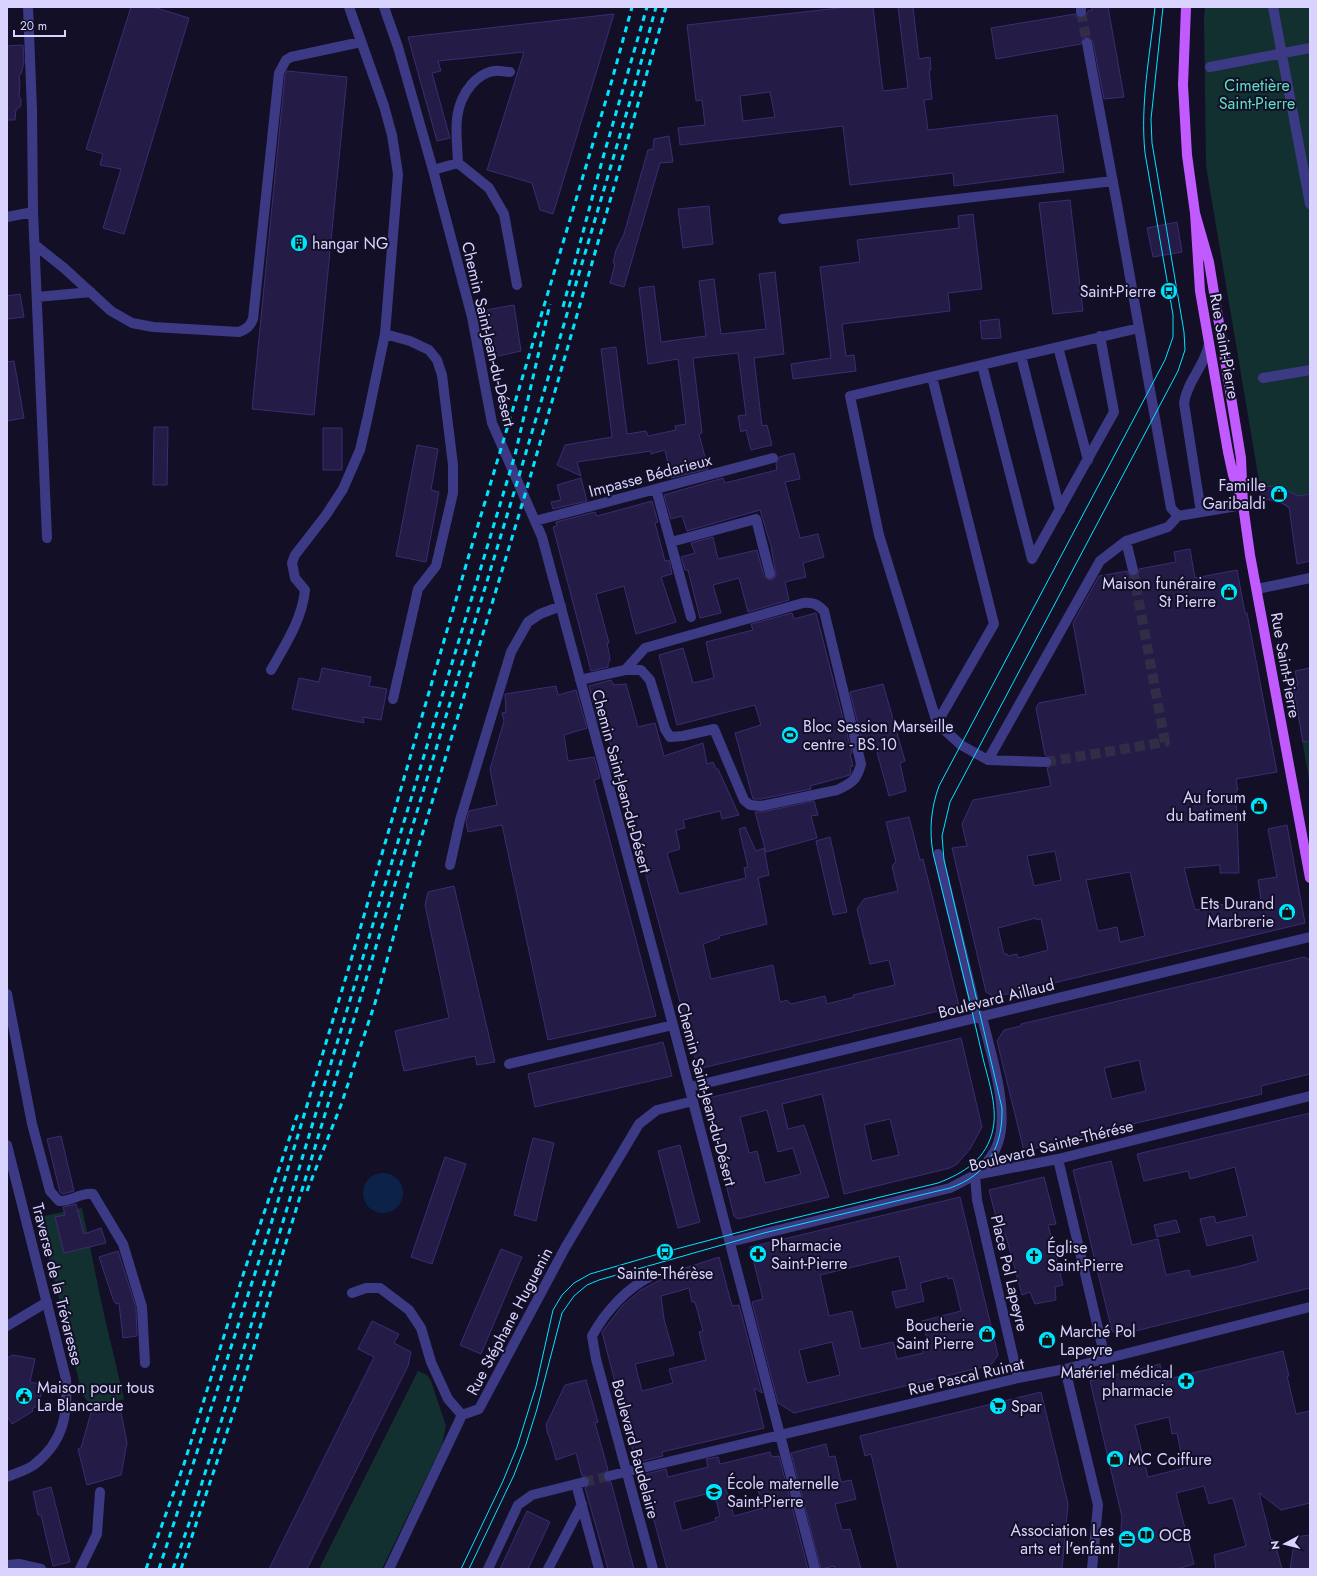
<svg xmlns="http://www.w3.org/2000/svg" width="1317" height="1576" viewBox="0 0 1317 1576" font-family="Jost,sans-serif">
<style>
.green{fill:#12302f}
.water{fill:#0c2248}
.building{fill:#241b47;stroke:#3b2d73;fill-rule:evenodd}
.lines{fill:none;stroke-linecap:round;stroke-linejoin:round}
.minor-tunnel{stroke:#312d47;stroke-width:10;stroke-dasharray:10 5;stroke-linecap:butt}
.minor{stroke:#3d3a85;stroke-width:10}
.major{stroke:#c25bff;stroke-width:10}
.tram{stroke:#00e5ff;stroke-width:1}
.rail{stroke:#00e5ff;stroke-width:3;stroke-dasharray:6 5;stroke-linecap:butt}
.labels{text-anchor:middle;stroke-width:4;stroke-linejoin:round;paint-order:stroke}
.park-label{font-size:16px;fill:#5fe0c0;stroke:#130f26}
.poi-label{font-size:16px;fill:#d9d4ff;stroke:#130f26;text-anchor:start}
.street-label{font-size:16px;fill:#d9d4ff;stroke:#130f26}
</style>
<rect width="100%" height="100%" fill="#130f26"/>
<path class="green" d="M1205,7H1310V561L1297,564L1291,510L1278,501L1262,499L1206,166L1204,19Z
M1295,671L1310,683V786L1293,686L1298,685Z
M82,1208L103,1310L124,1399L93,1408L82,1394L39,1217Z
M418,1371L427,1375L431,1381L446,1426L442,1445L382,1569H319Z"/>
<path class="water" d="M363 1193a20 20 0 1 1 40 0a20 20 0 1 1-40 0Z"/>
<path class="building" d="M131,7H153L189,18L124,234L103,228L121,169L100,165L103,154L86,149Z
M848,7H873L883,91L908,88L898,7H913L919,59L930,57L931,70H929L932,99L924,100L928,130L1057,115L1064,172L954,186L953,173L850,185L843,126L680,145L678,128L705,125L702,100L696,101L687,25ZM770,92L775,117L743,121L740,96Z
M1092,7H1108L1124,97L1104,99L1093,42L1089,37L1083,38L1081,44L996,59L991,28L1075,14L1077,17L1081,18L1086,16L1088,11L1092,10Z
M614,14L553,214L540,210L532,183L487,170L524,52L438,61L441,71L432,73L450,138L437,141L408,37Z
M23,45L24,62L21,74L19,76L20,84L19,96L21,99V106L16,110L15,120H7V46Z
M287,71L347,77L314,415L252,409L285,75Z
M669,136L673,162L660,163L624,287L610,283L615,264L613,263L616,250L624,234L648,150L653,149L654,139Z
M1070,200L1083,311L1053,314L1039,203Z
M709,206L713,244L683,248L678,209Z
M973,214L982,289L948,293L950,311L842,324L846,356L854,355L856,371L793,379L791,364L831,358L820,267L860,262L857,240L959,228L958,216Z
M1177,222L1182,252L1153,257L1147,228Z
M775,272L784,354L754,358L762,426L767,425L772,445L751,450L746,430L741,432L738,416L746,415L738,353L693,358L702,433L699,434L708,469L671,478L665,450L651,454V451L577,462L581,476L557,465L565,445L612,437L601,349L616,347L627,434L646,431L648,436L676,430L675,426L686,424L678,359L648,364L639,288L654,286L661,342L706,336L699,281L714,279L721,334L766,329L759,274Z
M20,294L24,317L7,319V296Z
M514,305L521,351L494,357L486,310Z
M999,319L1001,338L982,339L980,321Z
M14,361L24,418L7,421V362Z
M154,427H168L167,485H153Z
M323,428H342V470H323Z
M417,445L438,449L431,490L439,492L426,562L396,556Z
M794,453L800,479L785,482L800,538L818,534L824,557L803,563L806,577L785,582L789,600L748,612L739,578L713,585L721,613L700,618L688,570H685L681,557L695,553L691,543L713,537L718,559L757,550L764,576L769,580L774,579L776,575L771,546L760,510L687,531L682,516L671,519L664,495L723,478L725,483L777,470L776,464L779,457Z
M581,478L587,501L553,509L551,502L561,500L557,485Z
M1260,485L1283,488L1298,496L1310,494V561L1297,564L1289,507L1278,501L1262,499Z
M652,501L658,522L655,523L665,561L669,560L672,574L661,577L676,622L636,634L624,586L596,594L609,643H607L610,659L608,664V667L591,671L553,527L557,526L556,522L595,512L597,516Z
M1190,549L1195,578L1237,570L1245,613H1247L1277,772L1236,779L1238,790L1236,791L1239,873H1220V865L1184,868L1195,910L1225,904L1226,907L1261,899L1258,880L1277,877L1268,829L1287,825L1305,923L995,997L986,992L952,848L967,846L962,824L973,800L1051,786L1047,768L1051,766L1052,762L1050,757L1045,755L1036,708L1039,703L1086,694L1073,623L1099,576L1127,571L1129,575L1135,576L1139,572V569L1176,562L1174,552ZM1055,851L1061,880L1034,886L1027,856ZM1130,872L1145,936L1120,942L1117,927L1098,931L1086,880ZM1036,918V920L1041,919L1048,950L1018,958L1017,954L1008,956L1007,954H1004L998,928Z
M792,613L794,619L816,613L852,753L850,754L853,766L850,767L851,772L850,775L810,786L811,789L761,799H753L735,733L761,725L755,705L677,725L659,655L683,648L693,683L714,678L706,642L753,630L751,624Z
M322,668L371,677L369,686L387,689L381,720L363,717L364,723L292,709L299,678L319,682Z
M1310,668V741L1303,742L1293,686L1298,685L1295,671Z
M611,680L614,685L626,684L638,727L655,723L664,756L703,743L707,764L713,762L716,769H718L739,815L722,819L720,811L683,820L685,828L676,830L680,849L667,853L679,894L746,878L744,868L748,867L739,829L745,827L756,851L764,848L769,875L758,878L767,924L719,936L720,938L703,944L711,979L773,965L780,1002L787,1000L791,1004L825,996L827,1004L854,997L853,995L895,985L889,960L870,964L857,909L864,899L898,891L892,866L896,862L886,822L909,817L920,860L923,859L959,1006L698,1069L618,771L612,773L607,755L613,754L604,723L599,724L589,686Z
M883,684L905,761L900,763L906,791L889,796L875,745L864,749L850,692Z
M556,686L558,695L576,690L587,728L564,735L568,761L594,757L600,778L594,780L656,1016L548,1040L502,825L468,832L466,822L469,811L497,805L490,769L504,721L502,713L506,712L505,694Z
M814,801L818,815L811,816L817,838L766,852L755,812H762Z
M830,837L847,912L833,915L816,841Z
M454,886L495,1062L477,1065L475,1056L404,1071L395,1031L449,1018L425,905L428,892Z
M1304,957L1310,960V1074L1261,1086L1262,1094L1102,1131L1024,1151L997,1041L1004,1030L1021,1026V1024ZM1139,1060L1146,1091L1112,1099L1104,1068Z
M961,1038L982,1127L970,1149L957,1164L950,1168L844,1194L822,1094L782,1104L788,1129L804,1125L829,1197L738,1219L734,1216L704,1099ZM767,1110L778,1152L793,1148L801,1174L765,1183L757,1151L749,1153L740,1117ZM890,1119L899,1155L872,1161L864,1125Z
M663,1042L672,1076L535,1107L528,1074Z
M1310,1113V1288L1119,1335L1112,1331L1073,1170L1111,1161L1132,1245L1158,1239L1166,1275L1189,1270L1191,1277L1236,1267L1258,1261L1252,1235L1207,1246L1200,1219L1214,1216L1216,1223L1247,1216L1235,1167L1190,1179L1188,1171L1144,1181L1137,1154Z
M61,1136L74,1191L63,1194L60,1192L47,1139Z
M533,1138L554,1143L536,1221L514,1215Z
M680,1145L700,1222L678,1228L658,1151Z
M445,1157L466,1164L432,1264L411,1257Z
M1044,1177L1056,1224L1048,1225L1063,1285L1055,1287L1056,1300L1035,1304L1030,1292L1022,1295L1006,1236L1001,1237L989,1190Z
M960,1197L998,1355L991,1365L794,1413L778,1403L752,1302L763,1299L750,1247ZM899,1256L907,1289L892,1292L896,1308L924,1301L920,1283L947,1276L948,1279L953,1278L961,1311L922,1321L928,1342L921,1343L923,1353L897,1359L893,1342L861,1349L852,1311L829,1316L820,1275ZM832,1342L840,1375L807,1383L799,1350Z
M76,1204L84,1234L101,1228L106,1243L64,1253L55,1217L65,1215L63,1207Z
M1176,1220L1180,1232L1157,1237L1154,1225Z
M501,1249L522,1257L481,1354L460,1345Z
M118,1251L136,1308L137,1336L123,1338L119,1303L116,1304L113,1299L99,1257Z
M719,1257L732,1306L739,1305L762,1393L754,1388L764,1428L662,1452L663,1456L639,1462L637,1458L635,1459L602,1332L622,1306L641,1290L664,1278L672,1277L679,1270ZM689,1288L692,1302H695L703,1331L699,1332L706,1360L669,1369L673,1383L642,1391L635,1364L674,1355L664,1319L661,1296Z
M372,1321L399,1334L394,1343L411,1352L408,1366L307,1569H269L374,1357L358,1349Z
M1283,1351L1289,1376H1287L1296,1414L1310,1411V1503L1281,1510L1259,1493L1271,1540H1274L1282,1569H1216L1214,1555L1246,1546L1233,1498L1209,1504L1204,1486L1176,1493L1194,1564L1177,1569H1118L1122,1517L1090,1381L1160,1364L1164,1380ZM1169,1417L1172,1434L1177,1433L1184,1468L1148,1477L1135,1425Z
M13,1355L35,1359L30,1382L41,1384L42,1388L39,1405L32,1409L33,1411L12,1424L7,1416V1358Z
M586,1380L598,1422L595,1423L608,1470L603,1474V1478L607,1482H611L634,1569H608L585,1488L590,1484V1480L586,1476H582L576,1453L556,1460L549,1435H548L546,1425L565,1385Z
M1041,1392L1068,1504L1062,1569H898L871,1454L865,1456L860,1436Z
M119,1402L127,1443L121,1475L87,1485L78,1449L81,1448L92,1409Z
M826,1444L829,1457L835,1456L841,1482L851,1480L856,1499L835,1504L842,1530L850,1529L861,1569H835L834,1566L821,1569L791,1453Z
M770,1452L772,1457L779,1456L808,1569H667L642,1475L666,1469L668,1477L708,1467L706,1459L718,1457L720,1464ZM756,1482L763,1508L734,1516L726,1489ZM714,1492L720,1516L715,1518L716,1521L682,1531L674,1502Z
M51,1487L70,1562L53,1566L41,1515H38L33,1492Z
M527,1511L550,1522L528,1569H500Z
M1310,1535V1569H1290L1295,1537Z"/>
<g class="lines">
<path class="minor-tunnel" d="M1081,12L1087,43
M1046,762L1165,742L1133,570
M584,1482L609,1476"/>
<path class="minor" d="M28,7L32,110L33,212L47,538
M384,7L398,47L433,170L472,317L492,423L542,537L673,1025L815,1569
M1081,7V12
M1273,7L1310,204
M1087,43L1117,204L1171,508L1178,516L1243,505
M1210,67L1310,48
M458,163C457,135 451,109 471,85C476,79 485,72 494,71C499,70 505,72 510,72
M433,170L458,163L489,188L504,214L517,285
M7,217L33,212
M783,219L1113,181
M35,245L64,268L111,311L132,323L153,327L239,332C247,329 250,326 253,319L279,73L286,60L291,57L361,42
M37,297L91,292
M1139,328L850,396L879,535L937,723L961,745L988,760L1100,561L1126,541L1168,527L1178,516
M385,334L410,341L429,350L437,360L442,375L453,465V493L436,566L418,589L393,699
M1058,347L1088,460
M1021,356L1060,510
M982,365L1032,559L1114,412L1100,336
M932,377L994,624L937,723
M1263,378L1310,370
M656,489L691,617
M1201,512L1184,403C1187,381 1205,366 1209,344
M535,521L773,458
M1126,541L1133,570
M671,542L756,519L770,574
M1257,589L1310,578
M271,670C285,645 302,620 305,590L295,578L292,563L295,555L326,515L343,489L360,450L367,420L385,334L398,174L392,135L384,106L349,7
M580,680L625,670H641L650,680L665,729L670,737L683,736L714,729L744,800L750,805L761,806L837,790C852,783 857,780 861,764L824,611C817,604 813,602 803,603L645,648L625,670
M988,760L1046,762
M938,854L978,1018
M450,865L460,820L511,652L528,622L540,614L561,606
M7,994L32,1124L50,1191L59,1201C71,1202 81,1192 93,1194L123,1244L142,1307L145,1363
M509,1064L673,1025
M690,1087L1310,937
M7,1145L66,1379C68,1414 64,1441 35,1464C28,1470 16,1473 7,1477
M1058,1159L1105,1358
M975,1175L977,1200L1018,1378
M975,1175C984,1165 994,1156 998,1143C1010,1110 990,1051 982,1017
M730,1242L950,1188L975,1175L1058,1159L1310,1096
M352,1293L366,1288H380L409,1310L421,1328L431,1362L448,1399L462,1415L479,1409L565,1248L639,1124L657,1110L693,1101
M7,1326L47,1302
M1065,1369L1098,1505L1092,1569
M609,1476L1018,1378L1065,1369L1310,1307
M576,1484L599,1569
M7,1565L19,1564L41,1569
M80,1569L97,1534L100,1492
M389,1569L462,1415
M488,1569L518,1505L532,1495L584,1482
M548,1569L582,1504
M653,1569L596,1359L592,1336C605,1312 628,1286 654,1275"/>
<path class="major" d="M1186,7L1183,85L1187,155L1195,213L1200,291L1228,452L1233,475L1241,497
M1195,213L1209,262L1241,458L1243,505L1250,555L1310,878"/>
<path class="tram" d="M461,1569L503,1481L517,1447L536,1386L553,1310L562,1295L574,1283L590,1274L665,1252L770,1224L938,1183C964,1173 987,1159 993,1129C998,1105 987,1077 982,1054C967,987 949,920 933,853C929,830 931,808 939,786L1165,360L1173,337V315L1145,153C1140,104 1150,55 1155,7
M469,1569L514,1475L526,1444L537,1409L562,1313L574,1296L587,1285L599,1280L764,1233L950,1188C988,1175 1003,1146 1002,1108L944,860L942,836L950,802L1178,371L1185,350L1184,332L1152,143L1151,119L1163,7"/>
<path class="rail" d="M563,307L602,161L647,7
M307,1191L341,1105L375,1003L419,845L527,488L666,7
M146,1569L184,1464L244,1272L298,1113
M159,1569L271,1224L349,967L469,555L612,80L632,7
M173,1569L192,1515L272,1258L515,455L550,304
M181,1569L237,1402L281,1259L519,476L634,88L656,7"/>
</g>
<defs>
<symbol id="building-disc" viewBox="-11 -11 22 22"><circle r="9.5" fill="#00e5ff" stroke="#130f26"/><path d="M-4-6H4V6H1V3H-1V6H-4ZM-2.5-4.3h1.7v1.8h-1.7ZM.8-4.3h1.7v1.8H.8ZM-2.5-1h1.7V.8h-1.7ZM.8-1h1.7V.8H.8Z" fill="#111"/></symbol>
<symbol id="bus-disc" viewBox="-11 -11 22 22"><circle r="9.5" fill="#00e5ff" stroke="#130f26"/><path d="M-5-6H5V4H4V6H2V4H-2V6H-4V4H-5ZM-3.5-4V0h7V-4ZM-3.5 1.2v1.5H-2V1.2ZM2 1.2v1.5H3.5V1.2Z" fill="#111"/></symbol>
<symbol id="shop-disc" viewBox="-11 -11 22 22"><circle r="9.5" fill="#00e5ff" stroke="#130f26"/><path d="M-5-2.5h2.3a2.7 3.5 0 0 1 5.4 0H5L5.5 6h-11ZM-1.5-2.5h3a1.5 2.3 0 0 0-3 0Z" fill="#111"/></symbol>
<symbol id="stadium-disc" viewBox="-11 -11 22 22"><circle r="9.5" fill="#00e5ff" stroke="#130f26"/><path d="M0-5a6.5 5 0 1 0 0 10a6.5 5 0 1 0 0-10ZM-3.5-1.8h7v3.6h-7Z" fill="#111"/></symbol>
<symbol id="pharmacy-disc" viewBox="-11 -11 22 22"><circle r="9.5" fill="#00e5ff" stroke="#130f26"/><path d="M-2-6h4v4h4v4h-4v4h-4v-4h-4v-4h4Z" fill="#111"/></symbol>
<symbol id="church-disc" viewBox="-11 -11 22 22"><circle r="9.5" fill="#00e5ff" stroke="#130f26"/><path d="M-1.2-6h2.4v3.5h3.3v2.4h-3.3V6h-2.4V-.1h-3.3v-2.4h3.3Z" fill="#111"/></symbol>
<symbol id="civic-disc" viewBox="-11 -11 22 22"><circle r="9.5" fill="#00e5ff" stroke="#130f26"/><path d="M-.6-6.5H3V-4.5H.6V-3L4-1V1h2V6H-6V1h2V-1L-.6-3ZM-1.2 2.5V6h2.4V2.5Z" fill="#111"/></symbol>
<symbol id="supermarket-disc" viewBox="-11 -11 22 22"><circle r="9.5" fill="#00e5ff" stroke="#130f26"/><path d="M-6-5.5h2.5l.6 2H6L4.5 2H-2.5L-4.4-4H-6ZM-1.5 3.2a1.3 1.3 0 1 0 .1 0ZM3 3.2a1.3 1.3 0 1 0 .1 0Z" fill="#111"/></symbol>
<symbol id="school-disc" viewBox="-11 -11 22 22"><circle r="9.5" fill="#00e5ff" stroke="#130f26"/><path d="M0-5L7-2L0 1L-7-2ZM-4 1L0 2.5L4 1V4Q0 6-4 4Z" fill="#111"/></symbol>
<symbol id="library-disc" viewBox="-11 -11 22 22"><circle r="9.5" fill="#00e5ff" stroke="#130f26"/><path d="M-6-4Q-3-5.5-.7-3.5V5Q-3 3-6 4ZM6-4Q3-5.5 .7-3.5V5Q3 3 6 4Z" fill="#111"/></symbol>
<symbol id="office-disc" viewBox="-11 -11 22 22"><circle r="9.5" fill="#00e5ff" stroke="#130f26"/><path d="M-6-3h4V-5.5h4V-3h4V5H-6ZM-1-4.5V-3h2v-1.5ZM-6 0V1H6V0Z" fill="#111"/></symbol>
</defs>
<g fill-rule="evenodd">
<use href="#building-disc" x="289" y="233" width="20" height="20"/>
<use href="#bus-disc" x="1159" y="281" width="20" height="20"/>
<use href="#shop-disc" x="1269" y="484" width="20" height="20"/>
<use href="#shop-disc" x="1219" y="582" width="20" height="20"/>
<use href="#stadium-disc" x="780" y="725" width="20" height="20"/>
<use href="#shop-disc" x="1249" y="796" width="20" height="20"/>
<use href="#shop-disc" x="1277" y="902" width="20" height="20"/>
<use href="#bus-disc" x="655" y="1242" width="20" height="20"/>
<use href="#pharmacy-disc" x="748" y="1244" width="20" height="20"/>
<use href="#church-disc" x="1024" y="1246" width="20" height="20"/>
<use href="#shop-disc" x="977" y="1324" width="20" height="20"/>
<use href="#shop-disc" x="1037" y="1330" width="20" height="20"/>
<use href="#pharmacy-disc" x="1176" y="1371" width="20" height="20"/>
<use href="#civic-disc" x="14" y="1386" width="20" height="20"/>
<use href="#supermarket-disc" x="988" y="1396" width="20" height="20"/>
<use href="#shop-disc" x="1105" y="1449" width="20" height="20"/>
<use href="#school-disc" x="704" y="1482" width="20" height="20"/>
<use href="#library-disc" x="1136" y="1525" width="20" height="20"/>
<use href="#office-disc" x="1117" y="1529" width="20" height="20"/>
</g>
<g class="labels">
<g class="park-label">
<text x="1257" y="91">Cimetière<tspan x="1257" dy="18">Saint-Pierre</tspan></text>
</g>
<g class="poi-label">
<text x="312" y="249">hangar NG</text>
<text x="1156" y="297" text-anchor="end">Saint-Pierre</text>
<text x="1266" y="491" text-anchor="end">Famille<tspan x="1266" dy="18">Garibaldi</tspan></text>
<text x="1216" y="589" text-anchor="end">Maison funéraire<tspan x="1216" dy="18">St Pierre</tspan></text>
<text x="803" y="732">Bloc Session Marseille<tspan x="803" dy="18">centre - BS.10</tspan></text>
<text x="1246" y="803" text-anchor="end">Au forum<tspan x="1246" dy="18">du batiment</tspan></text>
<text x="1274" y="909" text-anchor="end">Ets Durand<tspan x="1274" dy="18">Marbrerie</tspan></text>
<text x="771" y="1251">Pharmacie<tspan x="771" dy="18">Saint-Pierre</tspan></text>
<text x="1047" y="1253">Église<tspan x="1047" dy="18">Saint-Pierre</tspan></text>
<text x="665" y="1279" text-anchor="middle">Sainte-Thérèse</text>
<text x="974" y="1331" text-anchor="end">Boucherie<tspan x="974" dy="18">Saint Pierre</tspan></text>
<text x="1060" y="1337">Marché Pol<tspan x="1060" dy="18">Lapeyre</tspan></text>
<text x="1173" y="1378" text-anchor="end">Matériel médical<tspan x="1173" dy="18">pharmacie</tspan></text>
<text x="37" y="1393">Maison pour tous<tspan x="37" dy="18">La Blancarde</tspan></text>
<text x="1011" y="1412">Spar</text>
<text x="1128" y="1465">MC Coiffure</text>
<text x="727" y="1489">École maternelle<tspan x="727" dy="18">Saint-Pierre</tspan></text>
<text x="1114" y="1536" text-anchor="end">Association Les<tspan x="1114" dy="18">arts et l'enfant</tspan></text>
<text x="1159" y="1541">OCB</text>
</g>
<g class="street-label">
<text transform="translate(489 334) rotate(77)" y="6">Chemin Saint-Jean-du-Désert</text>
<text transform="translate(1225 346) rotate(80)" y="6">Rue Saint-Pierre</text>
<text transform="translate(650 475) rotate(-15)" y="6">Impasse Bédarieux</text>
<text transform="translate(1286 665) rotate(80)" y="6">Rue Saint-Pierre</text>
<text transform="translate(622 781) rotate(75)" y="6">Chemin Saint-Jean-du-Désert</text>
<text transform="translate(996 998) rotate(-14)" y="6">Boulevard Aillaud</text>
<text transform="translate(707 1094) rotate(75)" y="6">Chemin Saint-Jean-du-Désert</text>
<text transform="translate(1051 1145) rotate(-14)" y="6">Boulevard Sainte-Thérése</text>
<text transform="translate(1010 1273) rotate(77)" y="6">Place Pol Lapeyre</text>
<text transform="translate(58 1284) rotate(76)" y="6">Traverse de la Trévaresse</text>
<text transform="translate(509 1321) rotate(-62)" y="6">Rue Stéphane Huguenin</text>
<text transform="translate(966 1376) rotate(-13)" y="6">Rue Pascal Ruinat</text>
<text transform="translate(636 1449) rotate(75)" y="6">Boulevard Baudelaire</text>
</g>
</g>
<rect width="1317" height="1576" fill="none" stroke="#d9d4ff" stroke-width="16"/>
<g transform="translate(1285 1544) rotate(263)" stroke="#130f26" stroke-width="3" paint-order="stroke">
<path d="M0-3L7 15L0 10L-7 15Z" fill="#d9d4ff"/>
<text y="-6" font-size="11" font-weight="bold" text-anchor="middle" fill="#d9d4ff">N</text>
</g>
<path d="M14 30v6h51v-6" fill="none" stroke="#d9d4ff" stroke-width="2"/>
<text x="20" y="30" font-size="12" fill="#d9d4ff" stroke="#130f26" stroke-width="3" paint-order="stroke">20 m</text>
</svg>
